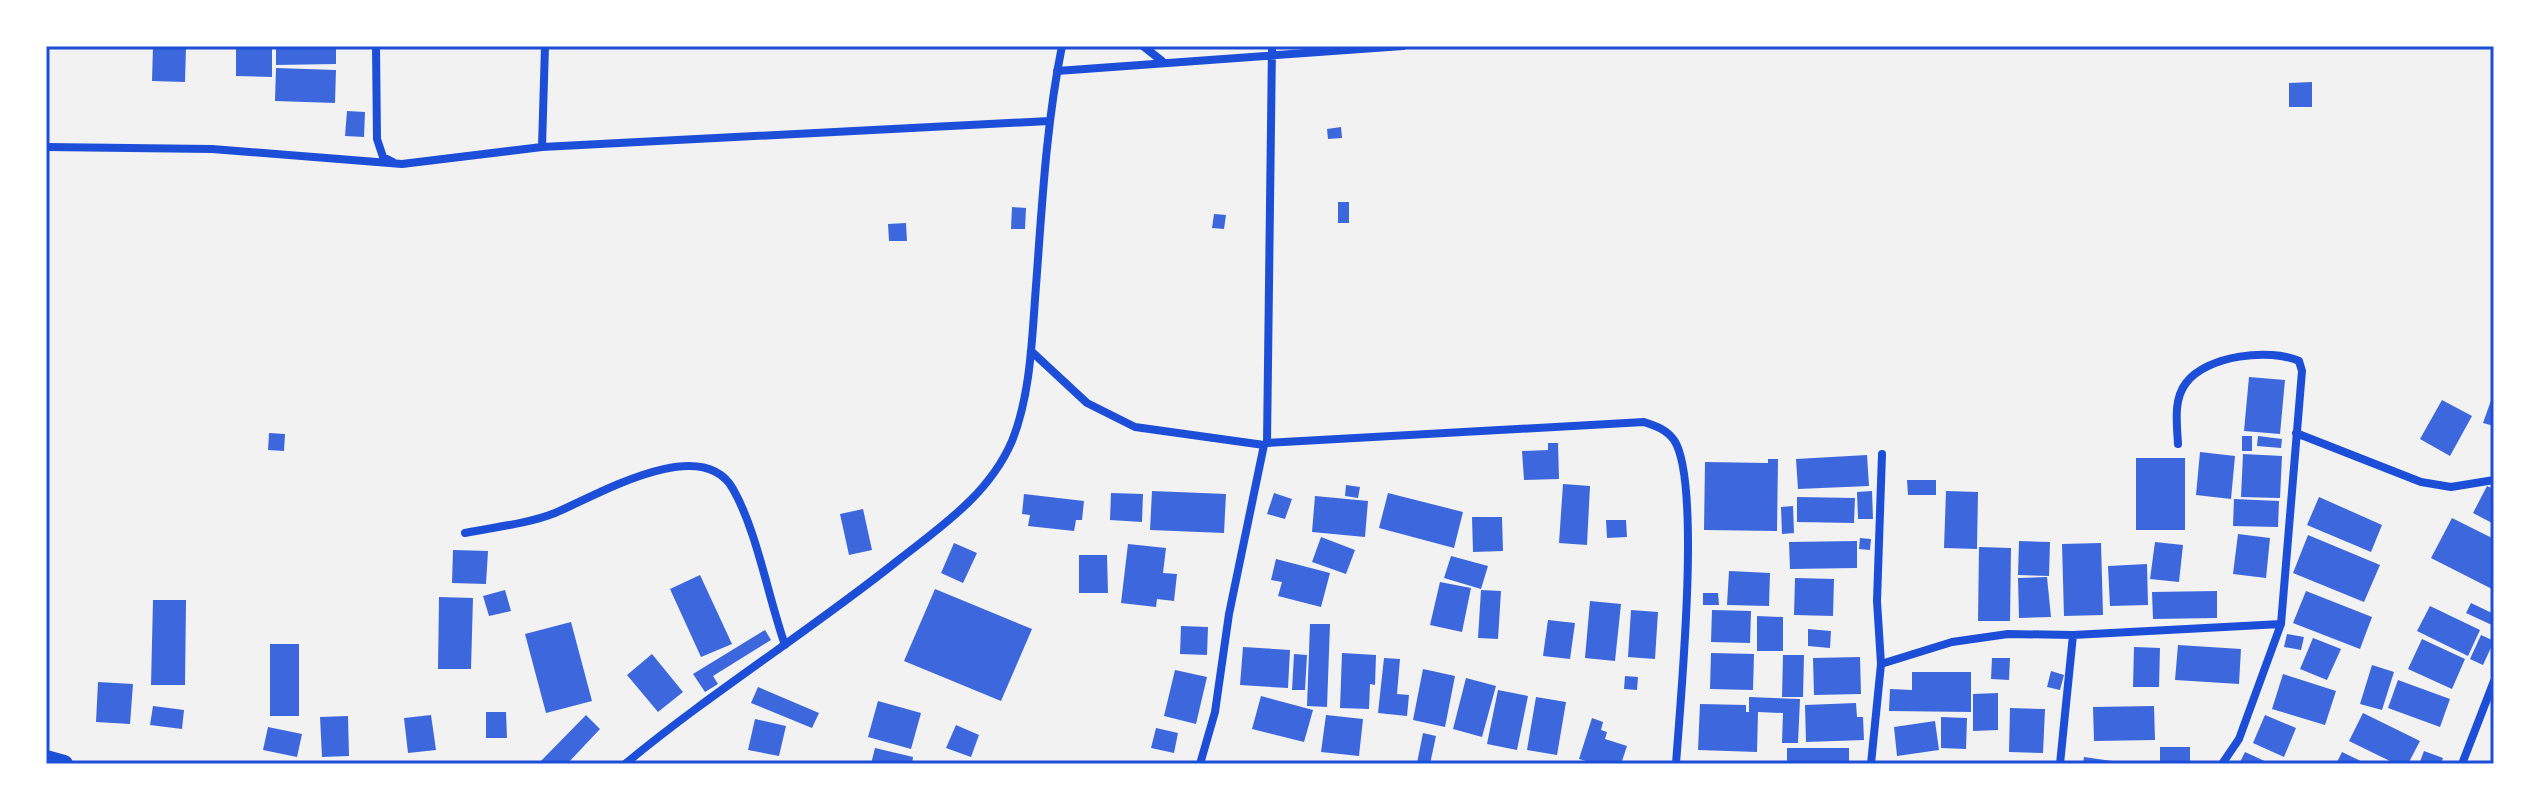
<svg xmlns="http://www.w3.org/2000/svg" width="2540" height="810" viewBox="0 0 2540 810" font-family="Ubuntu,sans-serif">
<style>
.building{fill:#3d67dc}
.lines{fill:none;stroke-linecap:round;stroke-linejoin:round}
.minor{stroke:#1d4ed8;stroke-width:8}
.primary{stroke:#1d4ed8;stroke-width:18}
.neatline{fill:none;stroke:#1d4ed8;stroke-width:3}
</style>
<rect width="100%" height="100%" fill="#f2f2f2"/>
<path class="building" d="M153,46H186L185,82L152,81Z
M236,46H272V77L236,76Z
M276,46H336V64L276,65Z
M276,68L336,70L335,103L275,101Z
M2312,82V107H2289V83Z
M347,111L365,112L364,137L345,136Z
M1341,127L1342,138L1328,139L1327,129Z
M1338,202H1349V223H1338Z
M1012,207L1026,208L1025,229H1011Z
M1214,214L1226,215L1224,229L1212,228Z
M906,223L907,241H889L888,224Z
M2249,377L2285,380L2280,434L2244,431Z
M2494,392V426L2483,423Z
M2442,400L2472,416L2450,456L2420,439Z
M269,433L285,434L284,451L268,450Z
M2242,436H2252V451H2242Z
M2258,436L2282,439L2281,448L2257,446Z
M1548,443H1558L1559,479L1524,480L1522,451L1548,450Z
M2200,452L2235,456L2231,499L2196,495Z
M2243,454L2282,456L2280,498L2241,497Z
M1867,455L1869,486L1798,489L1796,459Z
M2136,458H2185V530H2136Z
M1768,459H1778L1777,531L1704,530L1705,462L1768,463Z
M1907,480H1936V495H1908Z
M1563,484L1590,486L1587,545L1559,543Z
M1346,485L1360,487L1358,498L1345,496Z
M2487,486L2494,489V524L2473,513Z
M1152,491L1226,494L1224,533L1150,530Z
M1872,491L1873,519H1858L1857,492Z
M1946,491L1978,492L1977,549L1944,548Z
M1111,493L1143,494L1142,522L1110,520Z
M1274,493L1292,499L1285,519L1267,514Z
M1388,493L1463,512L1454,548L1379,528Z
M1024,494L1084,501L1082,520H1076L1074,531L1028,526L1030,515L1022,514Z
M1315,496L1368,501L1365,537L1312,532Z
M1797,497L1855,498L1854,523L1797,522Z
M2319,497L2382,525L2371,552L2307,525Z
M2234,499L2279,501L2278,527L2233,526Z
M1793,506L1794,533L1782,534L1781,507Z
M863,509L872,550L849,555L840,514Z
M1472,517H1502L1503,551L1473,552Z
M2452,518L2494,539V590L2431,558Z
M1606,520H1626L1627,537L1607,538Z
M2238,534L2270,538L2266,578L2233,574Z
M2308,535L2380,565L2364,602L2293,573Z
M1321,537L1355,550L1346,574L1312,562Z
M1860,538L1871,539L1870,550L1859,549Z
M1857,541V568L1790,569L1789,542Z
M2019,541L2050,542L2049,576L2018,575Z
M2155,542L2183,545L2179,582L2150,579Z
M954,543L977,553L963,583L941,573Z
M2101,543L2103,615L2064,616L2062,544Z
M1128,544L1166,548L1163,573L1177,574L1174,601L1157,599L1156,607L1121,603Z
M1979,547L2011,548L2010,621H1978Z
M453,550L488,551L486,584L452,583Z
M1079,555H1107L1108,593H1079Z
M1451,556L1488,566L1481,589L1444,578Z
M1276,559L1330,573L1321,607L1278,596L1282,582L1271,580Z
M2147,564L2148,605L2110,606L2108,566Z
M1729,571L1770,573L1769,606L1727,605Z
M700,575L732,644L701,657L670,589Z
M2047,577L2051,617L2019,618L2018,578Z
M1795,578L1834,579L1833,616L1794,615Z
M1440,582L1471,588L1462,632L1430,625Z
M935,589L1032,629L1001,701L904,661Z
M505,590L511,611L489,616L483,596Z
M1481,590L1501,591L1498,639L1478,638Z
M2217,591V618L2153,619L2152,592Z
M2306,591L2372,617L2360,649L2293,623Z
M1703,593H1718L1719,605H1703Z
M439,597L473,598L471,669H438Z
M153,600H186L185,685H151Z
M1590,601L1621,604L1615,661L1585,658Z
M2471,603L2494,614V626L2466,613Z
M2430,606L2480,630L2468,656L2417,631Z
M1631,610L1658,612L1655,659L1628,657Z
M1712,610L1751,611L1750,643L1711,642Z
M1757,616L1783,617V651H1757Z
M1548,620L1575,623L1570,659L1543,656Z
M571,622L592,701L546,713L525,634Z
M1310,624H1330L1327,707L1307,706Z
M1181,626L1208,627L1207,655L1180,654Z
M1808,629L1831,631L1830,648L1808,646Z
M765,630L771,640L713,676L718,684L705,692L693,674Z
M2287,634L2304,637L2301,650L2284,647Z
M2481,635L2494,641L2483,665L2470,659Z
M2313,638L2341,649L2327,680L2300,669Z
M2422,639L2465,659L2452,689L2408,669Z
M270,644H299V716H270Z
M2178,645L2241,649L2239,684L2175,680Z
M1243,647L1290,650L1288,688L1240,685Z
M2134,647L2160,648L2159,687H2133Z
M1342,653L1376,655L1375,685L1370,684L1369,709L1340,708Z
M1711,653L1754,654L1753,690L1710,689Z
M652,654L683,692L658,712L627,675Z
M1294,654L1307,655L1305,690H1292Z
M1783,655H1804L1803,697H1782Z
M1860,657L1861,694L1814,695L1813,658Z
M1384,658L1400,659L1397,694L1409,695L1407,716L1378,713Z
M1992,658H2010L2009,680L1991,679Z
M2372,665L2394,672L2382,710L2360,704Z
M1423,669L1455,676L1445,727L1413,720Z
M1175,670L1207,677L1196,724L1164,716Z
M2051,671L2064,675L2060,690L2047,687Z
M1912,672H1971V712L1889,711L1890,689L1912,690Z
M2283,674L2336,691L2325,725L2272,709Z
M1625,676L1638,677L1637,690L1624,689Z
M1466,678L1496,686L1482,737L1453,729Z
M2398,680L2450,699L2440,727L2388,708Z
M98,682L133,684L130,724L96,722Z
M758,687L819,713L812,728L751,703Z
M1498,690L1528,696L1517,750L1487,744Z
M1998,693V730L1973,731V694Z
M1261,696L1313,710L1304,742L1252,729Z
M1536,697L1566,702L1557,755L1527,750Z
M1749,697L1800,699L1798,743H1782L1783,713L1758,712L1757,752L1698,750L1700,704L1746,705V712H1749Z
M878,701L921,713L911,749L868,737Z
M1856,703L1857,717H1863L1864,740L1806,742L1805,705Z
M153,706L184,710L182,729L150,725Z
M2154,706L2155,740L2094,741L2093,707Z
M2010,708L2045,709L2043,753L2009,752Z
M486,712H506L507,738H486Z
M2363,713L2420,741L2408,764H2396L2349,741Z
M431,715L436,750L408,753L404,718Z
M586,715L600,729L567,764H538Z
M1326,715L1363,719L1359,756L1321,752Z
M2265,715L2296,728L2284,757L2253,743Z
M348,716L349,756L322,757L320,717Z
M1941,717L1967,718L1966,749L1941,748Z
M1592,718L1603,722L1601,730L1607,732L1605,739L1627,746L1621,764H1596L1579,759Z
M755,719L786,726L779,756L748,750Z
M1935,721L1939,750L1897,756L1894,727Z
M956,725L979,735L971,757L946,748Z
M268,727L302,734L297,757L263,750Z
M1156,728L1178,733L1174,753L1151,748Z
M1423,733L1436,736L1430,764L1417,763Z
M2160,747H2190V764H2160Z
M875,748L913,757L912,764H871Z
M1787,748H1849V764H1787Z
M2424,751L2443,758L2441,764H2419Z
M2245,752L2271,764H2239Z
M2342,752L2367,764H2336Z
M2084,757L2119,762L2118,764H2083Z"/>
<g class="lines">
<path class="minor" d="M376,46L377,139L383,157L393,162
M1143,46L1162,61
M1057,71L1403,46
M46,147L212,149L402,164L542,147L1049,121
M542,147L545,46
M1031,351L1087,403L1135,427L1264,445
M2296,433L2421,482L2451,487L2494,480
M1267,443L1644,422C1656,426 1666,429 1674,440C1702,482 1680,704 1676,764
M2178,444C2177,424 2173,400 2186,383C2207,355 2270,348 2299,361L2302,371L2281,624L2239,739L2222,764
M465,533C494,527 527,524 555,513C594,497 701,432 733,489C757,531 768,597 785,645
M1881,664L1952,642L2008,634L2073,635L2281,624
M625,764C712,692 808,632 896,562C940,527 989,495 1012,441C1031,394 1032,336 1036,286C1042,206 1046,125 1062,46
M1200,764L1215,712L1229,614L1264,445L1267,443L1272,46
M1871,764L1881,664L1877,601L1882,454
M2060,764L2073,635
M2462,764L2494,681"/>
<path class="primary" d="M46,759L64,764"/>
</g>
<rect width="2540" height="810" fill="none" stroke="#ffffff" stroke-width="96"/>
<rect x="48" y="48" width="2444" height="714" class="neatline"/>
</svg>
